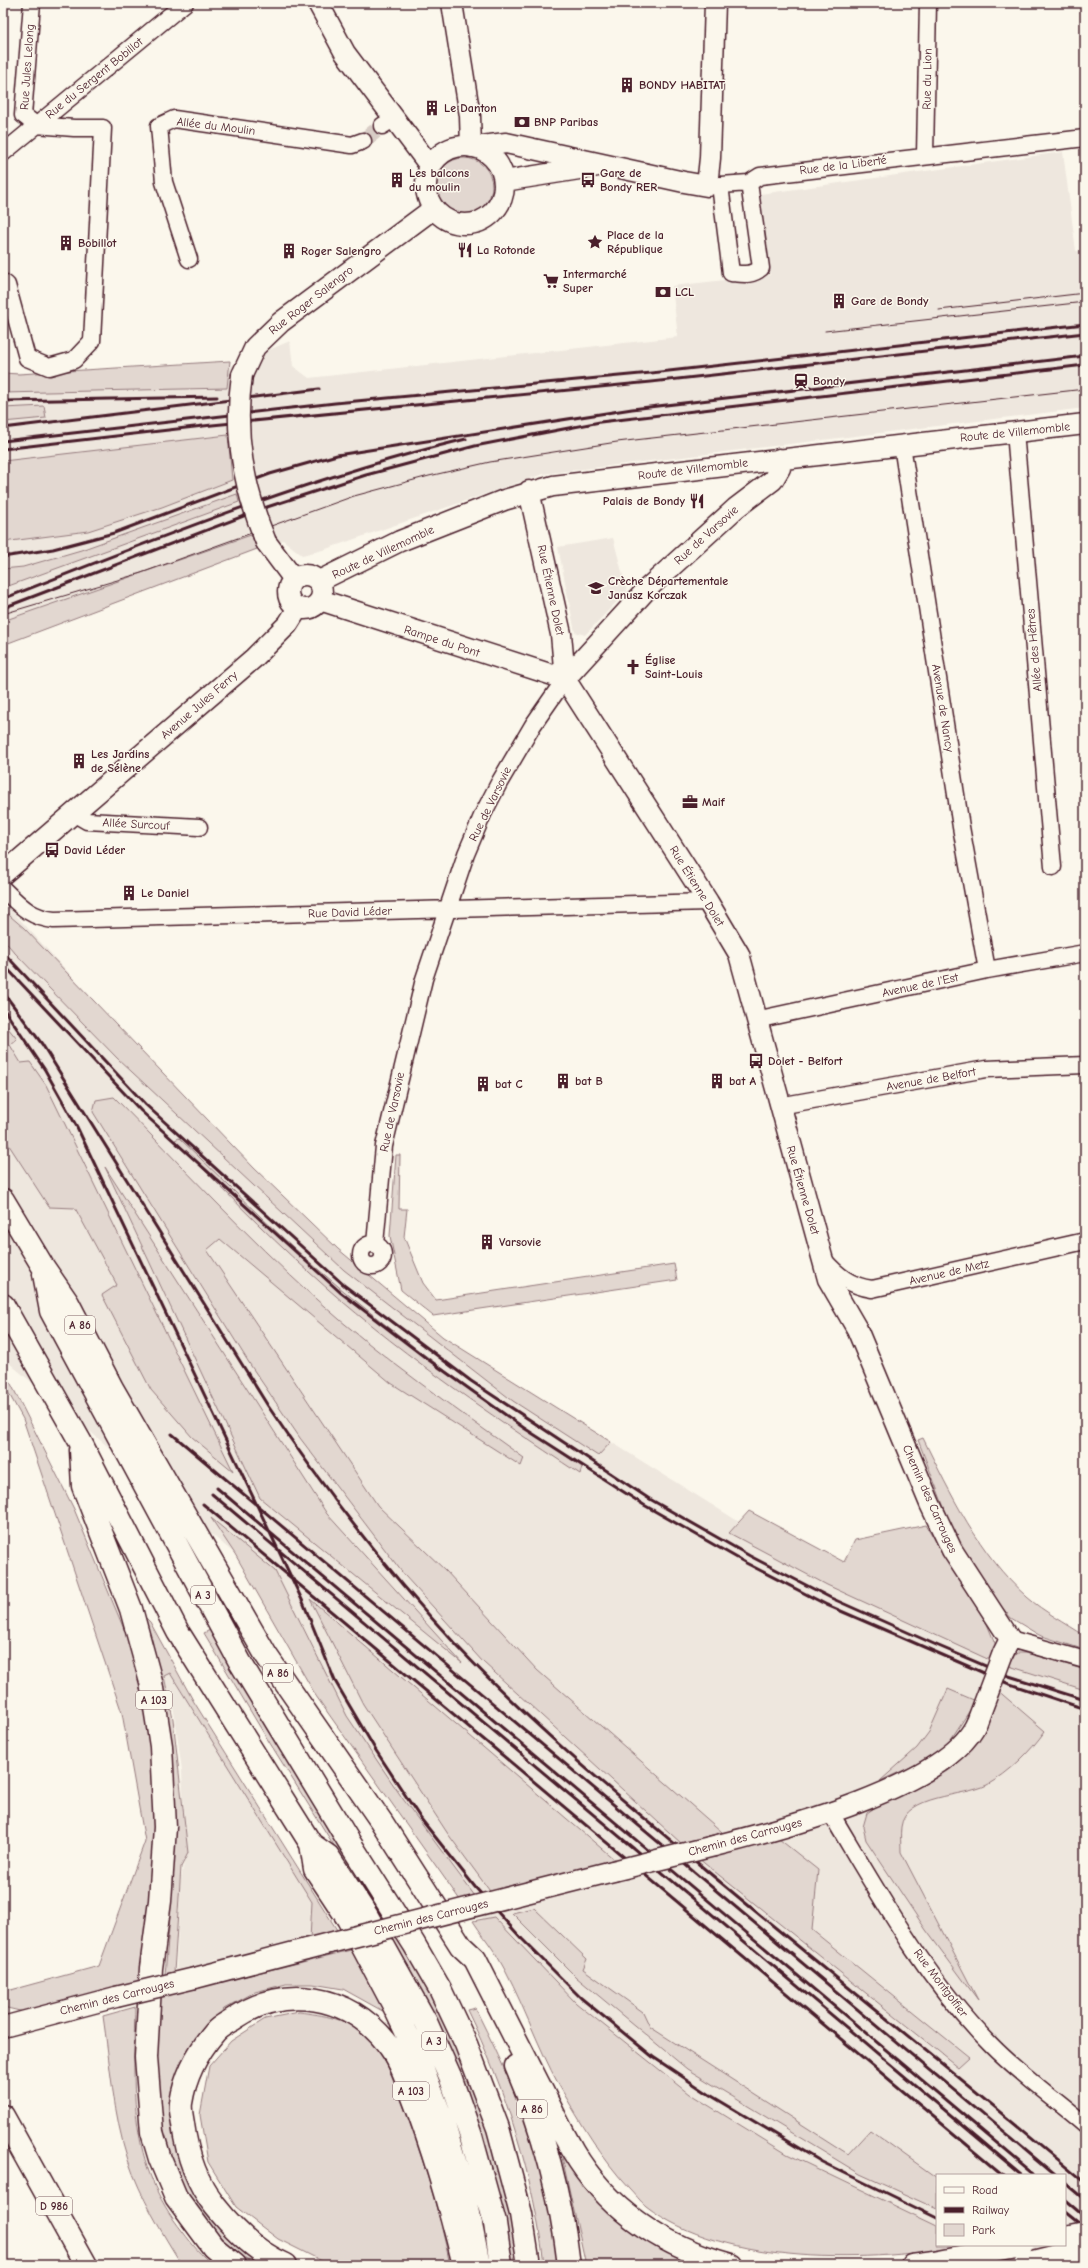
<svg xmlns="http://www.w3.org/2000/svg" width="1088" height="2268" viewBox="0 0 1088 2268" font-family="'Comic Neue',sans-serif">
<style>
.built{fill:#eee7de;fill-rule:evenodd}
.green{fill:#e2d7d0;stroke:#967b7e}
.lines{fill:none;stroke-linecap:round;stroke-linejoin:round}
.minor-tunnel{stroke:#d8ccc5;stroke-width:16;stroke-dasharray:16 8;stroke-linecap:butt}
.minor-casing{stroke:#4a1f2b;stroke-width:19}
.tertiary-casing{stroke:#4a1f2b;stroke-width:23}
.primary-casing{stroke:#4a1f2b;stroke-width:25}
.motorway-casing{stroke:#4a1f2b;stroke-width:25}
.minor{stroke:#fbf7ec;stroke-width:16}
.tertiary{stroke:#fbf7ec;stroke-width:20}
.primary{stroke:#fbf7ec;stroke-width:22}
.motorway{stroke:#fbf7ec;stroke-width:22}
.tram{stroke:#4a1f2b;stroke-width:1}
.rail{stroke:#4a1f2b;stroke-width:3}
.tertiary-bridge-casing{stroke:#4a1f2b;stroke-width:23;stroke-linecap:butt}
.motorway-bridge-casing{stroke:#4a1f2b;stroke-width:25;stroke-linecap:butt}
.tertiary-bridge{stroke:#fbf7ec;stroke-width:20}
.motorway-bridge{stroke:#fbf7ec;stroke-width:22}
.labels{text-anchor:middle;stroke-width:3;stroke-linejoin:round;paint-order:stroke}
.shield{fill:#fbf7ec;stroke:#7f6065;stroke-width:1}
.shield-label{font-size:11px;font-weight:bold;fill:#4a1f2b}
.street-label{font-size:12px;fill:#4a1f2b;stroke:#fbf7ec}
.poi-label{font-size:12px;font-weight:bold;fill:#4a1f2b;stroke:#fbf7ec;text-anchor:start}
</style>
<rect width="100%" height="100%" fill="#fbf7ec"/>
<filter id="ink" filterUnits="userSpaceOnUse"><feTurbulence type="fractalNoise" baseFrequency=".025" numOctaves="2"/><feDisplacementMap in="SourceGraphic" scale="8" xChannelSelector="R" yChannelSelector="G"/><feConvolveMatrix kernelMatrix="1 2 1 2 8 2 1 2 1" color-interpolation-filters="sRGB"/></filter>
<g filter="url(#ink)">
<path class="built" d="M1063,152L1076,251H1085V408L543,474L323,550L302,555L283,540L3,645V373L224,369L290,341L293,366L309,378L678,337L672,286L770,275L760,194Z
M613,538L627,591L585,635L575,632L558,547Z
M3,901L151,1063L290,1205L338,1249L443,1337L765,1538L1008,1661L1085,1681V2265H976L931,2244L678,2094L570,2004L449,1885L316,1696L235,1554L3,1358ZM937,2175H1065V2245H937Z
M168,1670L312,1901L311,1937L229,1959H215L211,1963L176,1972L180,1885L185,1856L182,1770L174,1712L163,1673Z"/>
<path class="green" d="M436 186a28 28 0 1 1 56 0a28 28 0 1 1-56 0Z
M230,361L227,388L3,393V373L19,374Z
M44,406L46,418L3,422V408Z
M228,435L232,480L162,507L88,531L3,542V461Z
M237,494L239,502L3,588V569L23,567L81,550Z
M251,535L257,549L3,645V621Z
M3,910L24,928L254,1168L338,1249L443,1337L611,1442L598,1456L513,1401L344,1270L117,1058L15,953L3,939Z
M3,1022L17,1039L10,1045L21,1063L30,1062L46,1085L233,1471L192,1437L151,1390L102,1295L117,1285L75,1208L49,1207L3,1136Z
M114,1097C181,1165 246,1236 317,1300C382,1358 453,1407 524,1458L521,1466L391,1383L220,1239L207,1250L378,1506L446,1571L537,1670L722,1832L682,1844L483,1662L405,1576L300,1438L251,1366L93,1112L96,1100Z
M179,1138C226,1182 271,1229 320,1271C403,1342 492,1406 582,1467L580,1474C486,1412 392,1348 309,1272C262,1230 219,1185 175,1140Z
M396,1155H400L399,1209H407L404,1237L423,1283L436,1300L674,1264L677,1280L433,1316L401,1290L390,1236Z
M105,1167L327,1514L462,1663L260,1498Z
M3,1368L74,1509L136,1658L153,1751L157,1851L141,1981L24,2012L3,2007V1983L11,1990L99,1966L145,1841L122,1713L23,1419L3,1383Z
M923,1438C951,1495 979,1554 1027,1597C1044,1612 1066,1623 1085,1636V1650L1039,1635L1011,1618L995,1599L961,1551L918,1440Z
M749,1511L844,1562L855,1540L926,1525L987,1624L997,1648L994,1662L827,1585L729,1533Z
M211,1518L275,1571L347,1716L403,1799L475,1896L460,1900L316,1696L235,1554Z
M310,1599L615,1860L492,1894L448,1834L363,1704Z
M144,1616L150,1622L194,1702L337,1930L310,1939L312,1902L170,1673L164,1676L173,1719L188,1853L181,1867L174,1972L165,1975C170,1914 177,1853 175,1793C172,1733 156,1674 144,1616Z
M210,1630L268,1731L388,1917L380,1919L263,1732L204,1633Z
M1017,1653H1028L1085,1670V1690L1006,1665Z
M948,1689L976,1701L947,1745L915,1765L880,1781L917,1748L929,1732Z
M996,1689L1045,1731C1030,1752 1010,1772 987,1785C964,1797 905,1794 901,1827C900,1835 901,1844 901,1852L978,2000L926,1930L866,1840L863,1827L867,1813L880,1804L931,1781L953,1767L973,1747Z
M779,1839L818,1870L812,1930L969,2057L958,2067L699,1859Z
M534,1908L587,1959L583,1969L643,2012L650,2027L848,2154L870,2130L937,2178V2209L860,2174L687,2069L576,1977L512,1913Z
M494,1917L576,2003L690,2094L787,2154L937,2226V2245H967C873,2263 725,2267 646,2206C640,2201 635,2194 630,2189C601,2158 581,2123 560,2087C536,2044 521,1996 496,1954C489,1943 480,1932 473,1921Z
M399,1936C421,1975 443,2016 461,2058C488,2119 504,2185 518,2250L512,2265L391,1938Z
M351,1950L388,2014L343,1989L313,1984H286L255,1992L224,2009L202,2030L182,2067L173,2105L174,2140L183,2169L269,2265C249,2265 240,2254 225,2241C155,2181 153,2083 160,1997Z
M135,2007C133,2089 128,2164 183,2232C192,2244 201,2256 214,2265H182C162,2233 140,2196 128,2160C113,2114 110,2063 103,2016Z
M475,2008C507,2071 536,2136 551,2205C555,2224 557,2245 560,2265H544C534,2177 506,2090 467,2010Z
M299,2012C323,2015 349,2019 367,2036C385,2054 393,2079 402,2102C422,2155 439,2209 450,2265H330L278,2239L236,2207L208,2162L200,2115L209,2066L231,2041L265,2019Z
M554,2121L575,2164L712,2265H586Z"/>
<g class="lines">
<path class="minor-tunnel" d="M363,141L382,126"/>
<defs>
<path id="minor" d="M382,126L393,119
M3,153L185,3
M925,155L928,3
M720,185L731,273C743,274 752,276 761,268L749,183
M707,186L749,183L760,176L1085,138
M189,259L164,182L159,126L174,119L352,145L363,141
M3,282L7,285L27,358L49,367L74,360L92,341L103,128H74L36,125L23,115L32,3
M1015,432L1053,867
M902,445L961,827L987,970
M75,814L87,821L199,827
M3,889C20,905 29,917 54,920L708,902
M756,1020L987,970L1085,953
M779,1106L986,1069L1085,1065
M375,1244L384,1146L424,979L466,854L483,814L499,783L533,725L565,679
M361 1255a11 11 0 1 1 22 0a11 11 0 1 1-22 0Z
M823,1259C837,1275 850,1286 872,1289L1085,1241
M1010,1639L1085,1660
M830,1812C878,1892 924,1977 990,2044C1019,2074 1054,2098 1085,2125"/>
<path id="tertiary" d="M318,3L345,53L430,166
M452,3L470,116L471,147
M426 185a39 39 0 1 1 78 0a39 39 0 1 1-78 0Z
M474,147L506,143L684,182L707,186L710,158L715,3
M504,181L598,166
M242,375L255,347L281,322L433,209
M529,491L561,634L565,679L708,902L739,954L828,1279L857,1329L930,1504L952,1550L1010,1639L1003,1653
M266,542L293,578
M288 592a17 17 0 1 1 34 0a17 17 0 1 1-34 0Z
M319,581L400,541L504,500L553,486L1085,424
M320,600L565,679
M565,679L649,587L736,508L773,480L780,468L779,459
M3,874L254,658L288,624L298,608
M714,1846C779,1830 950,1786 977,1722
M518,1895L613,1871
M195,1978L306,1949
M3,2027L116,1997"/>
<path id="primary" d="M3,2116L86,2265"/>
<path id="motorway" d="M3,1200L42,1265L68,1303L112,1388L266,1655L381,1821L461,1946L475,1959C496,2000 517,2042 538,2083C550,2106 560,2129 573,2151C609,2212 665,2247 731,2265
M44,1274L51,1311L240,1662L348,1840L414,1944L440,1989L466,2044L498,2128L521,2214L529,2265
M3,1305L81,1443L178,1632L311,1844L315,1869L348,1919L393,2004L419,2059L443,2122L466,2198L479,2265
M81,1450L83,1486L131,1609L151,1682L161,1746L165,1827L160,1901L151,1968L146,2057L152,2132L160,2159L176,2197L213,2247L235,2265
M311,1844L328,1856L367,1916L426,2022L450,2076L471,2136L495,2223L501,2265
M516,2066C543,2129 561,2197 569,2265
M286,2265C257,2253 234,2230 215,2206C196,2182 187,2155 183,2124C182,2117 180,2109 181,2103C185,2076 198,2052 215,2032C220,2026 229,2022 235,2018C286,1984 348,1995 386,2042C399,2057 406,2078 413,2097C434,2151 450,2208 464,2265
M912,2265L934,2262"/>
</defs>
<use href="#minor" class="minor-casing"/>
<use href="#tertiary" class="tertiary-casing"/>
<use href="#primary" class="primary-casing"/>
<use href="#motorway" class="motorway-casing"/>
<use href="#minor" class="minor"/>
<use href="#tertiary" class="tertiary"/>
<use href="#primary" class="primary"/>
<use href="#motorway" class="motorway"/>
<path class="tram" d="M939,310L1085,293
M825,331L1085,302
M3,614L141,573L354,496L429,476L490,462L617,442L1085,389"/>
<path class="rail" d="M3,401L217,397
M3,428L319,389
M3,441L335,403L651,373L1085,324
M3,449L212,425L651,382L1085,333
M3,557L53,549L114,533L270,474L337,455L632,409L1085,356
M3,599C155,539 306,478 466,439
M3,608L267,507L366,475L475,446L600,422L1085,365
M3,952L146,1105L345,1286L471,1381L648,1498L750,1556L831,1598L934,1644L1009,1676L1085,1700
M3,964L141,1111L340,1292L426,1358L524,1428L644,1505L746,1563L827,1605L1007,1683L1085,1709
M3,992L42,1044L268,1406C325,1491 388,1572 458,1647C531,1724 613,1792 694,1860C823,1969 956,2073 1085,2182
M3,1008L45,1070L77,1127L303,1602L335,1681L375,1749L421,1819L475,1887L522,1939L581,1998L653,2057L710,2095L822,2162L937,2218
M172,1434L1055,2175
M217,1488L1035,2175
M212,1494L1022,2175
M203,1504L1003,2175
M1065,2183L1085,2200
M1065,2200L1085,2217
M1065,2212L1085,2228
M1065,2228L1085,2244
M990,2245L1030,2265"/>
<defs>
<path id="tertiary-bridge" d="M242,375C233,434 244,488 266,542
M977,1722L1003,1653
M613,1871L714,1846
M306,1949L518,1895
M116,1997L195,1978"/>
<path id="motorway-bridge" d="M1065,2237L1085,2233
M934,2262L1022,2245
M1025,2265L1085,2250"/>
</defs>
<use href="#tertiary-bridge" class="tertiary-bridge-casing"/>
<use href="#motorway-bridge" class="motorway-bridge-casing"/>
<use href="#tertiary-bridge" class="tertiary-bridge"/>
<use href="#motorway-bridge" class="motorway-bridge"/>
</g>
</g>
<defs>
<symbol id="building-bare" viewBox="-9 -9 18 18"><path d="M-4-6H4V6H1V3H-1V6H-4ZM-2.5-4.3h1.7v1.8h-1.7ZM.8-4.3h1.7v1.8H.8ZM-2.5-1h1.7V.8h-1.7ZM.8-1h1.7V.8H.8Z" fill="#4a1f2b" stroke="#fbf7ec" stroke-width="2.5" paint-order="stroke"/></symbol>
<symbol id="bank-bare" viewBox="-9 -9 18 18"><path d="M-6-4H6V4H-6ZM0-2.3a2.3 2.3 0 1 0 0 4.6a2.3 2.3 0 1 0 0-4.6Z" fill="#4a1f2b" stroke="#fbf7ec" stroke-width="2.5" paint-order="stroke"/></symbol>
<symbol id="bus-bare" viewBox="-9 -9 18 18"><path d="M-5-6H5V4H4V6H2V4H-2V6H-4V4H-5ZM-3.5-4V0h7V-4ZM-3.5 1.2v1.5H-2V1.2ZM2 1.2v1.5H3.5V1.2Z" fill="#4a1f2b" stroke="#fbf7ec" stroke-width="2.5" paint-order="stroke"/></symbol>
<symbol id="sight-bare" viewBox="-9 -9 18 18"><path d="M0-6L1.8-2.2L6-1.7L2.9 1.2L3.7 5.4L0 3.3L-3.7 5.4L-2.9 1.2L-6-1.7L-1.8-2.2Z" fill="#4a1f2b" stroke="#fbf7ec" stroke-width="2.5" paint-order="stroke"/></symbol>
<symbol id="restaurant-bare" viewBox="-9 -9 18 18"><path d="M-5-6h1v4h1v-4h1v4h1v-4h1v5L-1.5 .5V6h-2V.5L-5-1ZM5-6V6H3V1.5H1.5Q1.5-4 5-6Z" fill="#4a1f2b" stroke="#fbf7ec" stroke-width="2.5" paint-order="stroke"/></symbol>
<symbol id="supermarket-bare" viewBox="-9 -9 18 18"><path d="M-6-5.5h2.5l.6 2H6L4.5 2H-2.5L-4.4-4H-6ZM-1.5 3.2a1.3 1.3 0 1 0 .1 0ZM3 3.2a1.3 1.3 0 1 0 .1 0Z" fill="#4a1f2b" stroke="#fbf7ec" stroke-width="2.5" paint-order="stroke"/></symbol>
<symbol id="station-bare" viewBox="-9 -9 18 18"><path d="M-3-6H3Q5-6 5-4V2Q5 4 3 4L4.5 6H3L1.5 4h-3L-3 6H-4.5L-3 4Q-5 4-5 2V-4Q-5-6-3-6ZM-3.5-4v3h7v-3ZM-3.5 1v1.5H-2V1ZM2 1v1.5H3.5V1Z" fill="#4a1f2b" stroke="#fbf7ec" stroke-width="2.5" paint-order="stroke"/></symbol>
<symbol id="school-bare" viewBox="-9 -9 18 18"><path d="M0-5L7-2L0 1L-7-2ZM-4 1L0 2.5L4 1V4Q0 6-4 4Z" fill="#4a1f2b" stroke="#fbf7ec" stroke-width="2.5" paint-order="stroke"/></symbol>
<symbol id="church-bare" viewBox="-9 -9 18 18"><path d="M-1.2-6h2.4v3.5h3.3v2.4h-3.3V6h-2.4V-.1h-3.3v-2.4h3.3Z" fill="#4a1f2b" stroke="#fbf7ec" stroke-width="2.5" paint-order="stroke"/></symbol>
<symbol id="office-bare" viewBox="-9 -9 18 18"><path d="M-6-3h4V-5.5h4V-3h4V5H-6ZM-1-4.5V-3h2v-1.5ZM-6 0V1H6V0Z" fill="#4a1f2b" stroke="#fbf7ec" stroke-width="2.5" paint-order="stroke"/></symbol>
</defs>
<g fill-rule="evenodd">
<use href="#building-bare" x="616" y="74" width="22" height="22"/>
<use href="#building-bare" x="421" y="97" width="22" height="22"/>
<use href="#bank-bare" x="511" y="111" width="22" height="22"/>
<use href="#building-bare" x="386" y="169" width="22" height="22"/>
<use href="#bus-bare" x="577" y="169" width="22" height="22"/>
<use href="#sight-bare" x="584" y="231" width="22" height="22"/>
<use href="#building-bare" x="55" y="232" width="22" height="22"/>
<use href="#restaurant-bare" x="454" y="239" width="22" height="22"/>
<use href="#building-bare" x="278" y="240" width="22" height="22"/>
<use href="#supermarket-bare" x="540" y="270" width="22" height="22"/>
<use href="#bank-bare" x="652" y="281" width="22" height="22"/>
<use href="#building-bare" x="828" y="290" width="22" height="22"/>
<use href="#station-bare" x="790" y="370" width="22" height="22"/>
<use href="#restaurant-bare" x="686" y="490" width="22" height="22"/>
<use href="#school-bare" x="585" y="577" width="22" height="22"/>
<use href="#church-bare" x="622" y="656" width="22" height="22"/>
<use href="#building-bare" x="68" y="750" width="22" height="22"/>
<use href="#office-bare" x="679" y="791" width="22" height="22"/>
<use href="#bus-bare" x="41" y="839" width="22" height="22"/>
<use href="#building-bare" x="118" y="882" width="22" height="22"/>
<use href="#bus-bare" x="745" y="1050" width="22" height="22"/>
<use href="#building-bare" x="552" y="1070" width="22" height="22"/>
<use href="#building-bare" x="706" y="1070" width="22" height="22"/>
<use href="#building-bare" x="472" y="1073" width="22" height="22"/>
<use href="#building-bare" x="476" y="1231" width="22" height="22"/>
</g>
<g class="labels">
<g class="shield">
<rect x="65" y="1316" width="30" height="18" rx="3"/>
<rect x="191" y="1586" width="24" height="18" rx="3"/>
<rect x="263" y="1664" width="30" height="18" rx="3"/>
<rect x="136" y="1691" width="36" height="18" rx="3"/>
<rect x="422" y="2032" width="24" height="18" rx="3"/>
<rect x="393" y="2082" width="36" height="18" rx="3"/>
<rect x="517" y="2100" width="30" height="18" rx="3"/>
<rect x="36" y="2197" width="36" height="18" rx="3"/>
</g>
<g class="shield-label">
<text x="80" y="1329">A 86</text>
<text x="203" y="1599">A 3</text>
<text x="278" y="1677">A 86</text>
<text x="154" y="1704">A 103</text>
<text x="434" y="2045">A 3</text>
<text x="411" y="2095">A 103</text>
<text x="532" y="2113">A 86</text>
<text x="54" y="2210">D 986</text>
</g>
<g class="street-label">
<text transform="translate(27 67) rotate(-86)" y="4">Rue Jules Lelong</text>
<text transform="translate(94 78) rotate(-39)" y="4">Rue du Sergent Bobillot</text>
<text transform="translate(927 79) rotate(-89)" y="4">Rue du Lion</text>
<text transform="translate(216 126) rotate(7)" y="4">Allée du Moulin</text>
<text transform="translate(843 165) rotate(-7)" y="4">Rue de la Liberté</text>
<text transform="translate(311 300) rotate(-38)" y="4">Rue Roger Salengro</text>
<text transform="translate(1015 432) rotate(-6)" y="4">Route de Villemomble</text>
<text transform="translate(693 469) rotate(-7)" y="4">Route de Villemomble</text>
<text transform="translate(706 535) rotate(-42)" y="4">Rue de Varsovie</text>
<text transform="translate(383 552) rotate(-25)" y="4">Route de Villemomble</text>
<text transform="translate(551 590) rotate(78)" y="4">Rue Étienne Dolet</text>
<text transform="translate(442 641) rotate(18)" y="4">Rampe du Pont</text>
<text transform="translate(1034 650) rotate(-95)" y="4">Allée des Hêtres</text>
<text transform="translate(199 705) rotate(-41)" y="4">Avenue Jules Ferry</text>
<text transform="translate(943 708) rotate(81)" y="4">Avenue de Nancy</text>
<text transform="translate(490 804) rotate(-64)" y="4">Rue de Varsovie</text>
<text transform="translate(136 824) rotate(3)" y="4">Allée Surcouf</text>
<text transform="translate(697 886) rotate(58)" y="4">Rue Étienne Dolet</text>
<text transform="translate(350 912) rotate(-2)" y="4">Rue David Léder</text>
<text transform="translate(920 985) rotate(-12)" y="4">Avenue de l'Est</text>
<text transform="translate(931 1079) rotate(-10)" y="4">Avenue de Belfort</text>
<text transform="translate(392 1112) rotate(-78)" y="4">Rue de Varsovie</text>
<text transform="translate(803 1190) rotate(74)" y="4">Rue Étienne Dolet</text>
<text transform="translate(949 1272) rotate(-13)" y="4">Avenue de Metz</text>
<text transform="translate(930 1499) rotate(66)" y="4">Chemin des Carrouges</text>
<text transform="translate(745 1837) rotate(-15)" y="4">Chemin des Carrouges</text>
<text transform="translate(431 1917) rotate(-14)" y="4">Chemin des Carrouges</text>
<text transform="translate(941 1983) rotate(53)" y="4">Rue Montgolfier</text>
<text transform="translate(117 1997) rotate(-14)" y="4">Chemin des Carrouges</text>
</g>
<g class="poi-label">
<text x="639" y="89">BONDY HABITAT</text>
<text x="444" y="112">Le Danton</text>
<text x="534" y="126">BNP Paribas</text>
<text x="409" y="177">Les balcons<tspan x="409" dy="14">du moulin</tspan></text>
<text x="600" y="177">Gare de<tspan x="600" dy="14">Bondy RER</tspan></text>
<text x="607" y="239">Place de la<tspan x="607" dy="14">République</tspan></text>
<text x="78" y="247">Bobillot</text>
<text x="477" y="254">La Rotonde</text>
<text x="301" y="255">Roger Salengro</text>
<text x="563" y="278">Intermarché<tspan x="563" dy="14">Super</tspan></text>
<text x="675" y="296">LCL</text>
<text x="851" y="305">Gare de Bondy</text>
<text x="813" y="385">Bondy</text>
<text x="685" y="505" text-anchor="end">Palais de Bondy</text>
<text x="608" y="585">Crèche Départementale<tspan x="608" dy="14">Janusz Korczak</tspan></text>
<text x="645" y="664">Église<tspan x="645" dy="14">Saint-Louis</tspan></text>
<text x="91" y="758">Les Jardins<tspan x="91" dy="14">de Sélène</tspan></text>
<text x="702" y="806">Maif</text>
<text x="64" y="854">David Léder</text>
<text x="141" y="897">Le Daniel</text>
<text x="768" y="1065">Dolet - Belfort</text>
<text x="575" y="1085">bat B</text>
<text x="729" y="1085">bat A</text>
<text x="495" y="1088">bat C</text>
<text x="499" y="1246">Varsovie</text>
</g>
</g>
<rect width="1088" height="2268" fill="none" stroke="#fbf7ec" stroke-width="16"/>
<rect x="8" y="8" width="1072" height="2252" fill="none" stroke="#4a1f2b" stroke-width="1.5" filter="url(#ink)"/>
<rect x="936" y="2174" width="130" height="72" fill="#fbf7ec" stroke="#b4a19f"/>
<rect x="944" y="2187" width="20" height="6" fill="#fbf7ec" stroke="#b4a19f"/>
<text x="972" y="2194" font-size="12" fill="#4a1f2b">Road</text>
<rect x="944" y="2207" width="20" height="6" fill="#4a1f2b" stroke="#b4a19f"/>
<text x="972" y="2214" font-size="12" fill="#4a1f2b">Railway</text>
<rect x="944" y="2224" width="20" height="12" fill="#e2d7d0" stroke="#b4a19f"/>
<text x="972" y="2234" font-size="12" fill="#4a1f2b">Park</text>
</svg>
